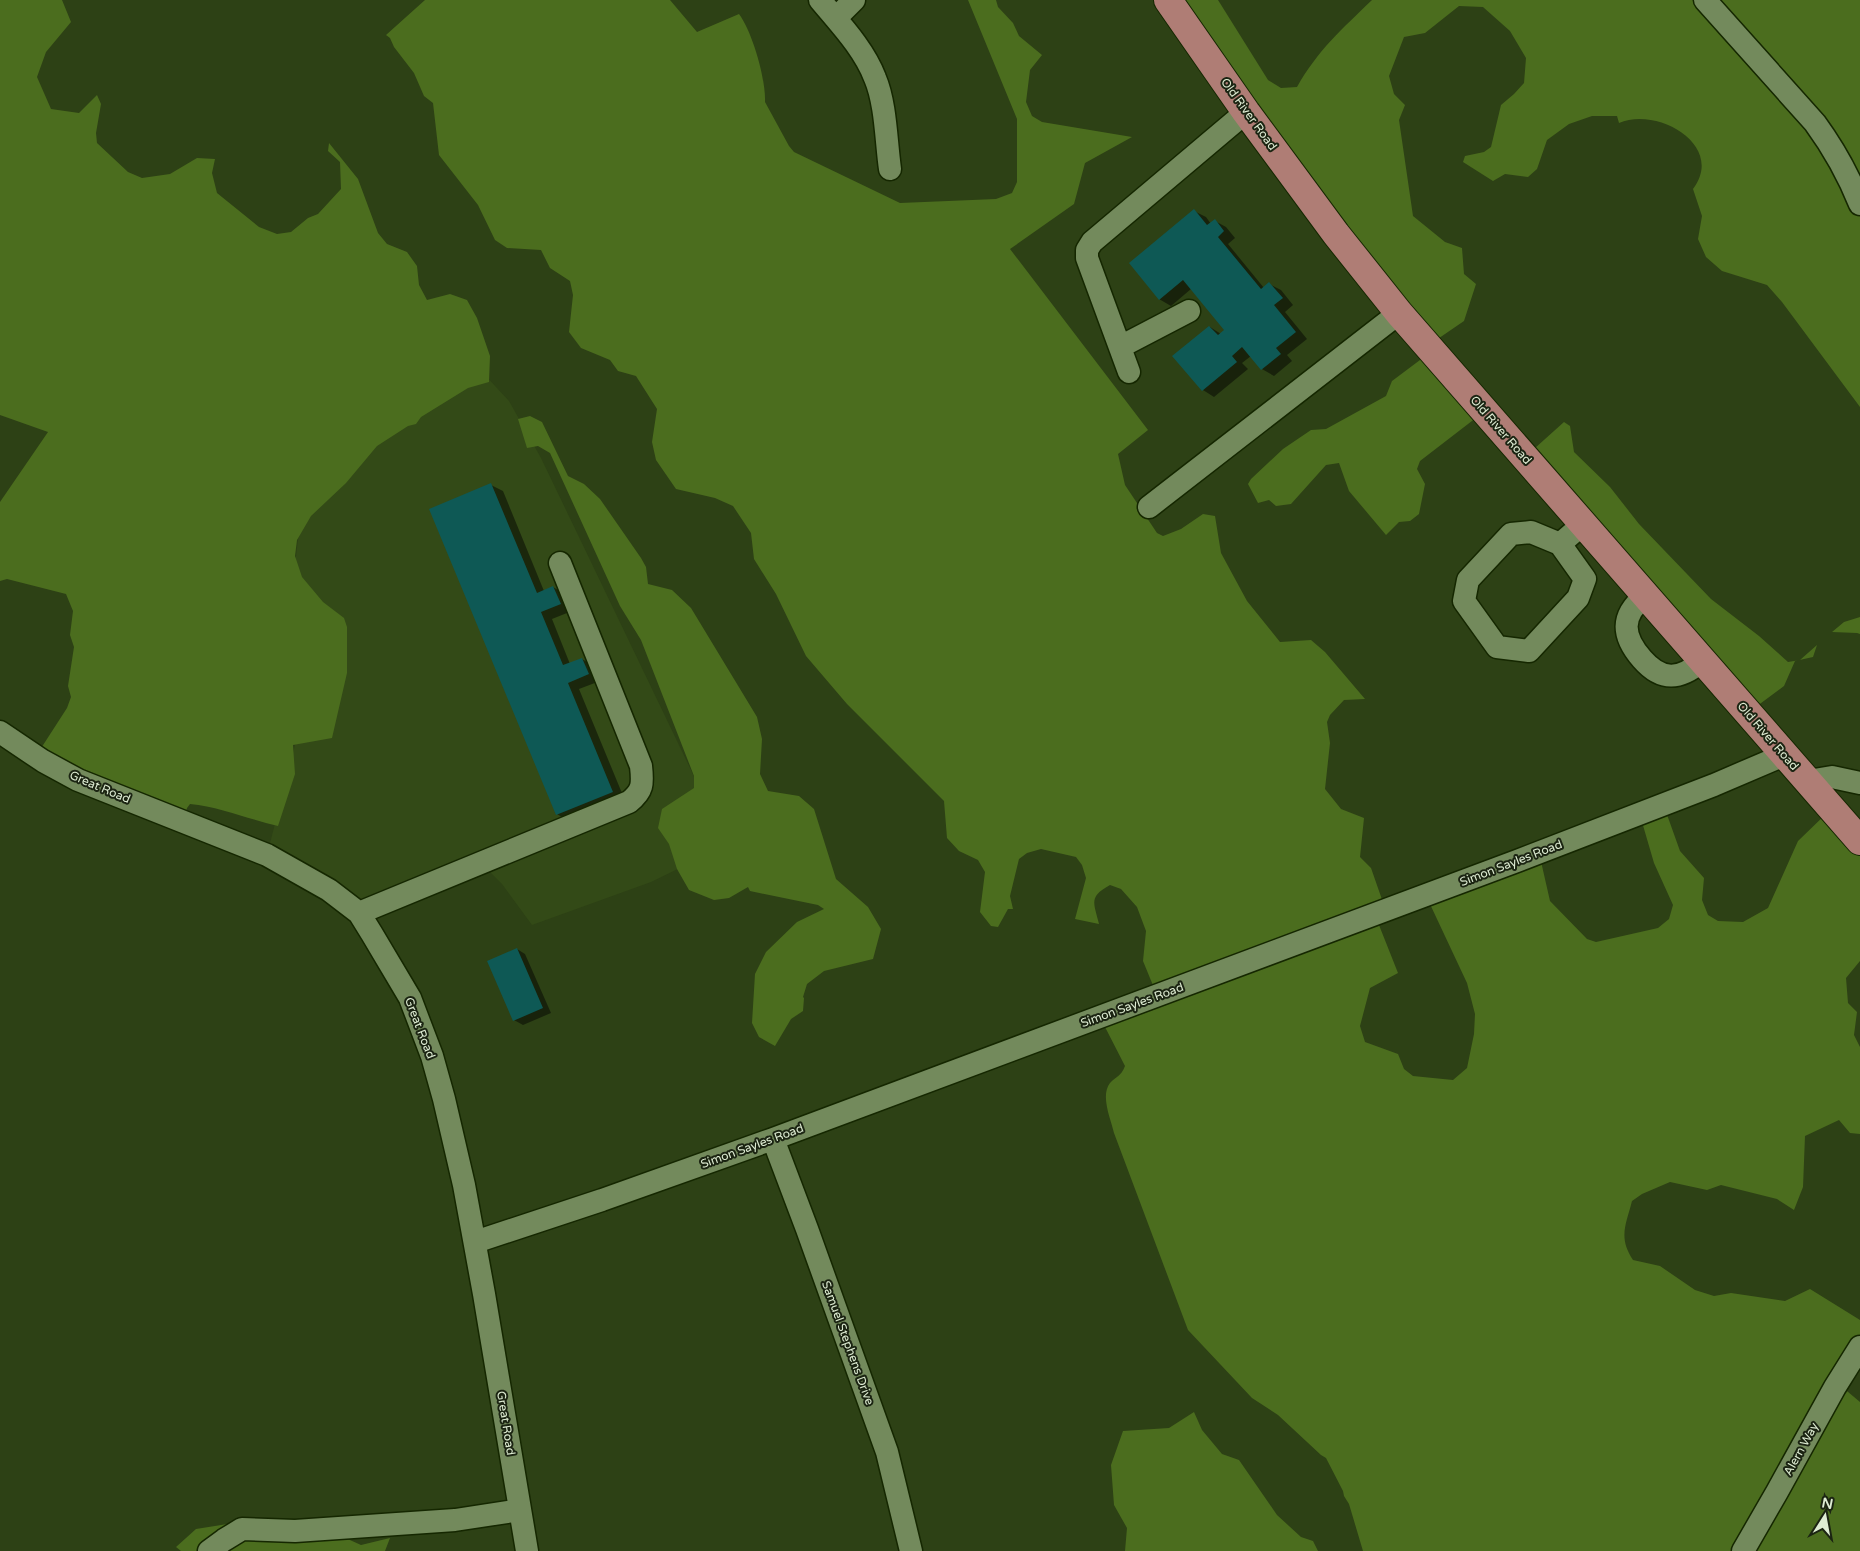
<svg xmlns="http://www.w3.org/2000/svg" width="1860" height="1551" viewBox="0 0 1860 1551" font-family="'Varela Round',sans-serif">
<style>
.built{fill:#334a17}
.forest{fill:#4b6d1e}
.shadow{fill:#0007}
.building{fill:#0e5955}
.lines{fill:none;stroke-linecap:round;stroke-linejoin:round}
.minor-casing{stroke:#152700;stroke-width:25}
.major-casing{stroke:#152700;stroke-width:30}
.minor{stroke:#738a5c;stroke-width:22}
.major{stroke:#af7d75;stroke-width:28}
.labels{text-anchor:middle;stroke-width:4;stroke-linejoin:round;paint-order:stroke}
.street-label{font-size:12px;fill:#deecd3;stroke:#1b2412}
</style>
<rect width="100%" height="100%" fill="#2d4115"/>
<path class="built" d="M483,373L509,401L541,458L727,845L651,882L532,925L502,884L481,863L359,913L267,855L320,647L294,573L299,531L340,465Z"/>
<path class="forest" d="M0,0H62L71,22L46,52L37,77L51,109L79,113L97,95L101,104L96,133L97,143L128,172L142,178L170,174L197,158L215,159L212,173L217,193L259,227L277,234L291,232L308,218L318,214L341,189L340,162L328,151L329,143L358,179L378,233L387,244L407,252L417,266L419,285L427,300L450,294L467,300L477,318L490,356L489,382L468,388L421,417L416,424L408,426L377,446L346,483L311,516L297,540L295,556L302,577L323,602L344,618L347,627V673L332,738L293,745L295,774L278,826C248,819 220,807 190,804L187,808L183,823L36,756L67,708L71,697L68,686L74,647L70,635L73,611L66,594L7,579L0,581V502L48,432L0,415Z
M425,0H670L697,32L739,14C753,33 766,80 765,102L789,146L794,152L900,203L996,199L1012,193L1017,182V119L968,0H996L998,7L1013,23L1019,36L1042,55L1030,70L1026,102L1032,116L1042,122L1132,137L1085,163L1074,204L1010,249L1148,430L1118,454L1125,485L1157,533L1163,536L1181,529L1203,514L1215,516L1221,553L1247,601L1280,642L1311,640L1325,652L1365,699L1344,700L1330,715L1327,722L1330,743L1325,789L1341,809L1364,818L1360,857L1371,868L1386,911L1377,920L1398,973L1370,988L1360,1026L1365,1042L1398,1054L1404,1069L1413,1076L1453,1080L1467,1068L1474,1034L1475,1014L1467,983L1429,902L1540,857L1550,901L1587,939L1596,942L1658,928L1669,919L1673,905L1654,863L1642,822L1665,809L1680,851L1704,878L1702,900L1708,915L1718,921L1743,922L1768,908L1798,841L1828,812L1860,846V961L1846,978L1848,1003L1857,1012L1854,1035L1860,1047V1134L1850,1133L1839,1120L1805,1136L1803,1187L1794,1210L1777,1199L1721,1185L1707,1190L1670,1182L1642,1194L1632,1201C1626,1225 1618,1237 1633,1260L1660,1266L1695,1290L1714,1296L1731,1293L1785,1301L1810,1289L1860,1320V1345L1835,1381L1860,1402V1551H1363L1349,1504L1344,1496L1343,1491L1326,1458L1321,1455L1278,1415L1252,1398L1188,1330L1114,1133C1111,1119 1100,1096 1110,1083C1116,1076 1121,1077 1125,1066L1105,1027L1159,1000L1143,961L1146,931L1137,907L1121,889L1110,885C1088,897 1094,903 1099,924L1075,919L1086,878L1082,865L1076,857L1041,849L1027,853L1019,859L1010,896L1013,909H1008L998,927L991,926L980,912L985,872L978,860L959,851L947,838L944,801L847,704L806,656L776,594L754,559L751,533L733,506L715,498L676,489L656,460L652,442L657,409L636,376L618,371L610,360L581,348L569,332L573,295L570,281L550,268L541,250L507,248L495,240L478,205L439,155L433,103L424,96L414,73L394,47L390,38L386,35Z
M1165,0H1218L1268,80L1281,88L1297,87C1318,50 1342,29 1372,0H1860V407L1782,302L1767,285L1722,271L1706,257L1698,239L1702,216L1693,189C1726,145 1657,106 1619,123L1617,116H1592L1569,124L1547,140L1537,169L1528,177L1505,174L1493,181L1463,162L1465,156L1484,152L1491,147L1501,105L1514,94L1524,83L1526,58L1510,31L1483,7L1459,6L1425,33L1404,37L1389,76L1394,94L1405,105L1399,120L1413,216L1445,242L1462,248L1464,274L1476,284L1464,321L1426,347Z
M1428,354L1481,414L1420,461L1417,469L1425,484L1419,514L1410,521L1399,522L1386,535L1349,491L1339,463L1326,465L1291,504L1276,506L1269,500L1258,503L1248,484L1251,479L1283,449L1311,430L1326,429L1386,396L1392,381Z
M530,416L542,422L568,476L584,484L600,499L641,558L646,567L648,584L672,590L691,608L757,717L762,739L760,774L768,791L799,796L814,809L836,879L868,907L881,929L873,959L824,971L807,984L803,997L804,998L803,1011L791,1019L775,1046L759,1037L752,1023L755,974L766,952L797,922L824,909L818,905L750,891L748,887L729,898L714,900L689,890L677,869L669,844L658,828L662,809L694,788V776L641,640L620,606L550,453L538,446L527,448L518,419Z
M1564,422L1570,426L1574,452L1610,487L1639,524L1711,599L1759,636L1788,662L1800,660L1817,645L1813,657L1795,661L1784,686L1749,712L1525,457Z
M1860,617V634L1857,633L1832,632L1844,622Z
M1194,1412L1202,1430L1222,1454L1239,1460L1277,1515L1301,1537L1313,1541L1318,1551H1125L1127,1528L1114,1505L1111,1465L1123,1431L1169,1428Z
M240,1522L330,1531L361,1545L390,1538L385,1551H181L176,1547L196,1529Z"/>
<path class="shadow" d="M1194,211L1206,217L1211,224L1215,221L1226,227L1235,238L1228,244L1264,288L1269,284L1281,290L1293,305L1285,312L1307,339L1287,355L1292,361L1274,376L1262,369L1251,356L1242,363L1248,369L1214,397L1203,390L1210,327L1221,334L1226,330L1191,289L1171,306L1159,299Z
M491,485L503,491L544,591L553,587L565,594L572,611L552,619L570,664L582,659L594,666L600,681L579,689L624,798L568,821L557,814Z
M517,949L525,954L551,1013L523,1025L514,1020Z"/>
<path class="building" d="M1194,209L1207,225L1215,219L1224,231L1218,237L1261,289L1269,282L1283,298L1274,305L1296,332L1276,348L1281,354L1261,370L1242,347L1232,356L1237,362L1202,391L1172,356L1209,326L1218,335L1224,330L1183,280L1159,300L1129,263Z
M491,483L537,593L553,586L561,604L541,612L563,665L582,658L589,674L568,683L613,792L556,815L429,509Z
M517,948L543,1008L513,1021L487,961Z"/>
<g class="lines">
<defs>
<path id="minor" d="M820,0C840,24 864,49 875,78C886,104 886,141 890,169
M1705,0L1815,123C1834,149 1848,174 1860,204
M836,18L854,0
M1120,347L1189,311
M1129,372L1087,258V250L1092,242L1246,112
M1149,507L1399,313
M1560,544L1585,579L1578,598L1529,651L1497,647L1464,601L1468,580L1511,534L1531,532L1560,544L1583,524
M1645,596C1620,616 1622,636 1642,659C1662,682 1680,680 1702,661
M0,732L43,761L78,780L267,855L329,890L359,913L372,934L410,998L432,1056L444,1099L464,1185L484,1294L527,1551
M1808,781L1832,777L1860,783
M359,913L629,802C643,791 643,784 641,766L560,563
M773,1139L807,1229L887,1452L911,1551
M475,1242L602,1200L773,1139L1517,861L1714,785L1784,755
M209,1551L224,1540L242,1529L295,1531L455,1520L520,1510
M1743,1551L1777,1492L1835,1387L1860,1347"/>
<path id="major" d="M1168,0L1246,112L1336,234L1399,313L1860,841"/>
</defs>
<use href="#minor" class="minor-casing"/>
<use href="#major" class="major-casing"/>
<use href="#minor" class="minor"/>
<use href="#major" class="major"/>
</g>
<g class="labels">
<g class="street-label">
<text transform="translate(1249 114) rotate(54)" y="4">Old River Road</text>
<text transform="translate(1501 430) rotate(49)" y="4">Old River Road</text>
<text transform="translate(1768 736) rotate(49)" y="4">Old River Road</text>
<text transform="translate(100 787) rotate(23)" y="4">Great Road</text>
<text transform="translate(1511 863) rotate(-21)" y="4">Simon Sayles Road</text>
<text transform="translate(1132 1005) rotate(-20)" y="4">Simon Sayles Road</text>
<text transform="translate(420 1028) rotate(69)" y="4">Great Road</text>
<text transform="translate(752 1146) rotate(-20)" y="4">Simon Sayles Road</text>
<text transform="translate(848 1343) rotate(70)" y="4">Samuel Stephens Drive</text>
<text transform="translate(506 1423) rotate(81)" y="4">Great Road</text>
<text transform="translate(1801 1449) rotate(-61)" y="4">Alern Way</text>
</g>
</g>
<g transform="translate(1825 1516) rotate(11)" stroke="#1b2412" stroke-width="4" paint-order="stroke">
<path d="M0-4L9 19L0 12L-9 19Z" fill="#deecd3"/>
<text y="-8" font-size="14" font-weight="bold" text-anchor="middle" fill="#deecd3">N</text>
</g>
</svg>
